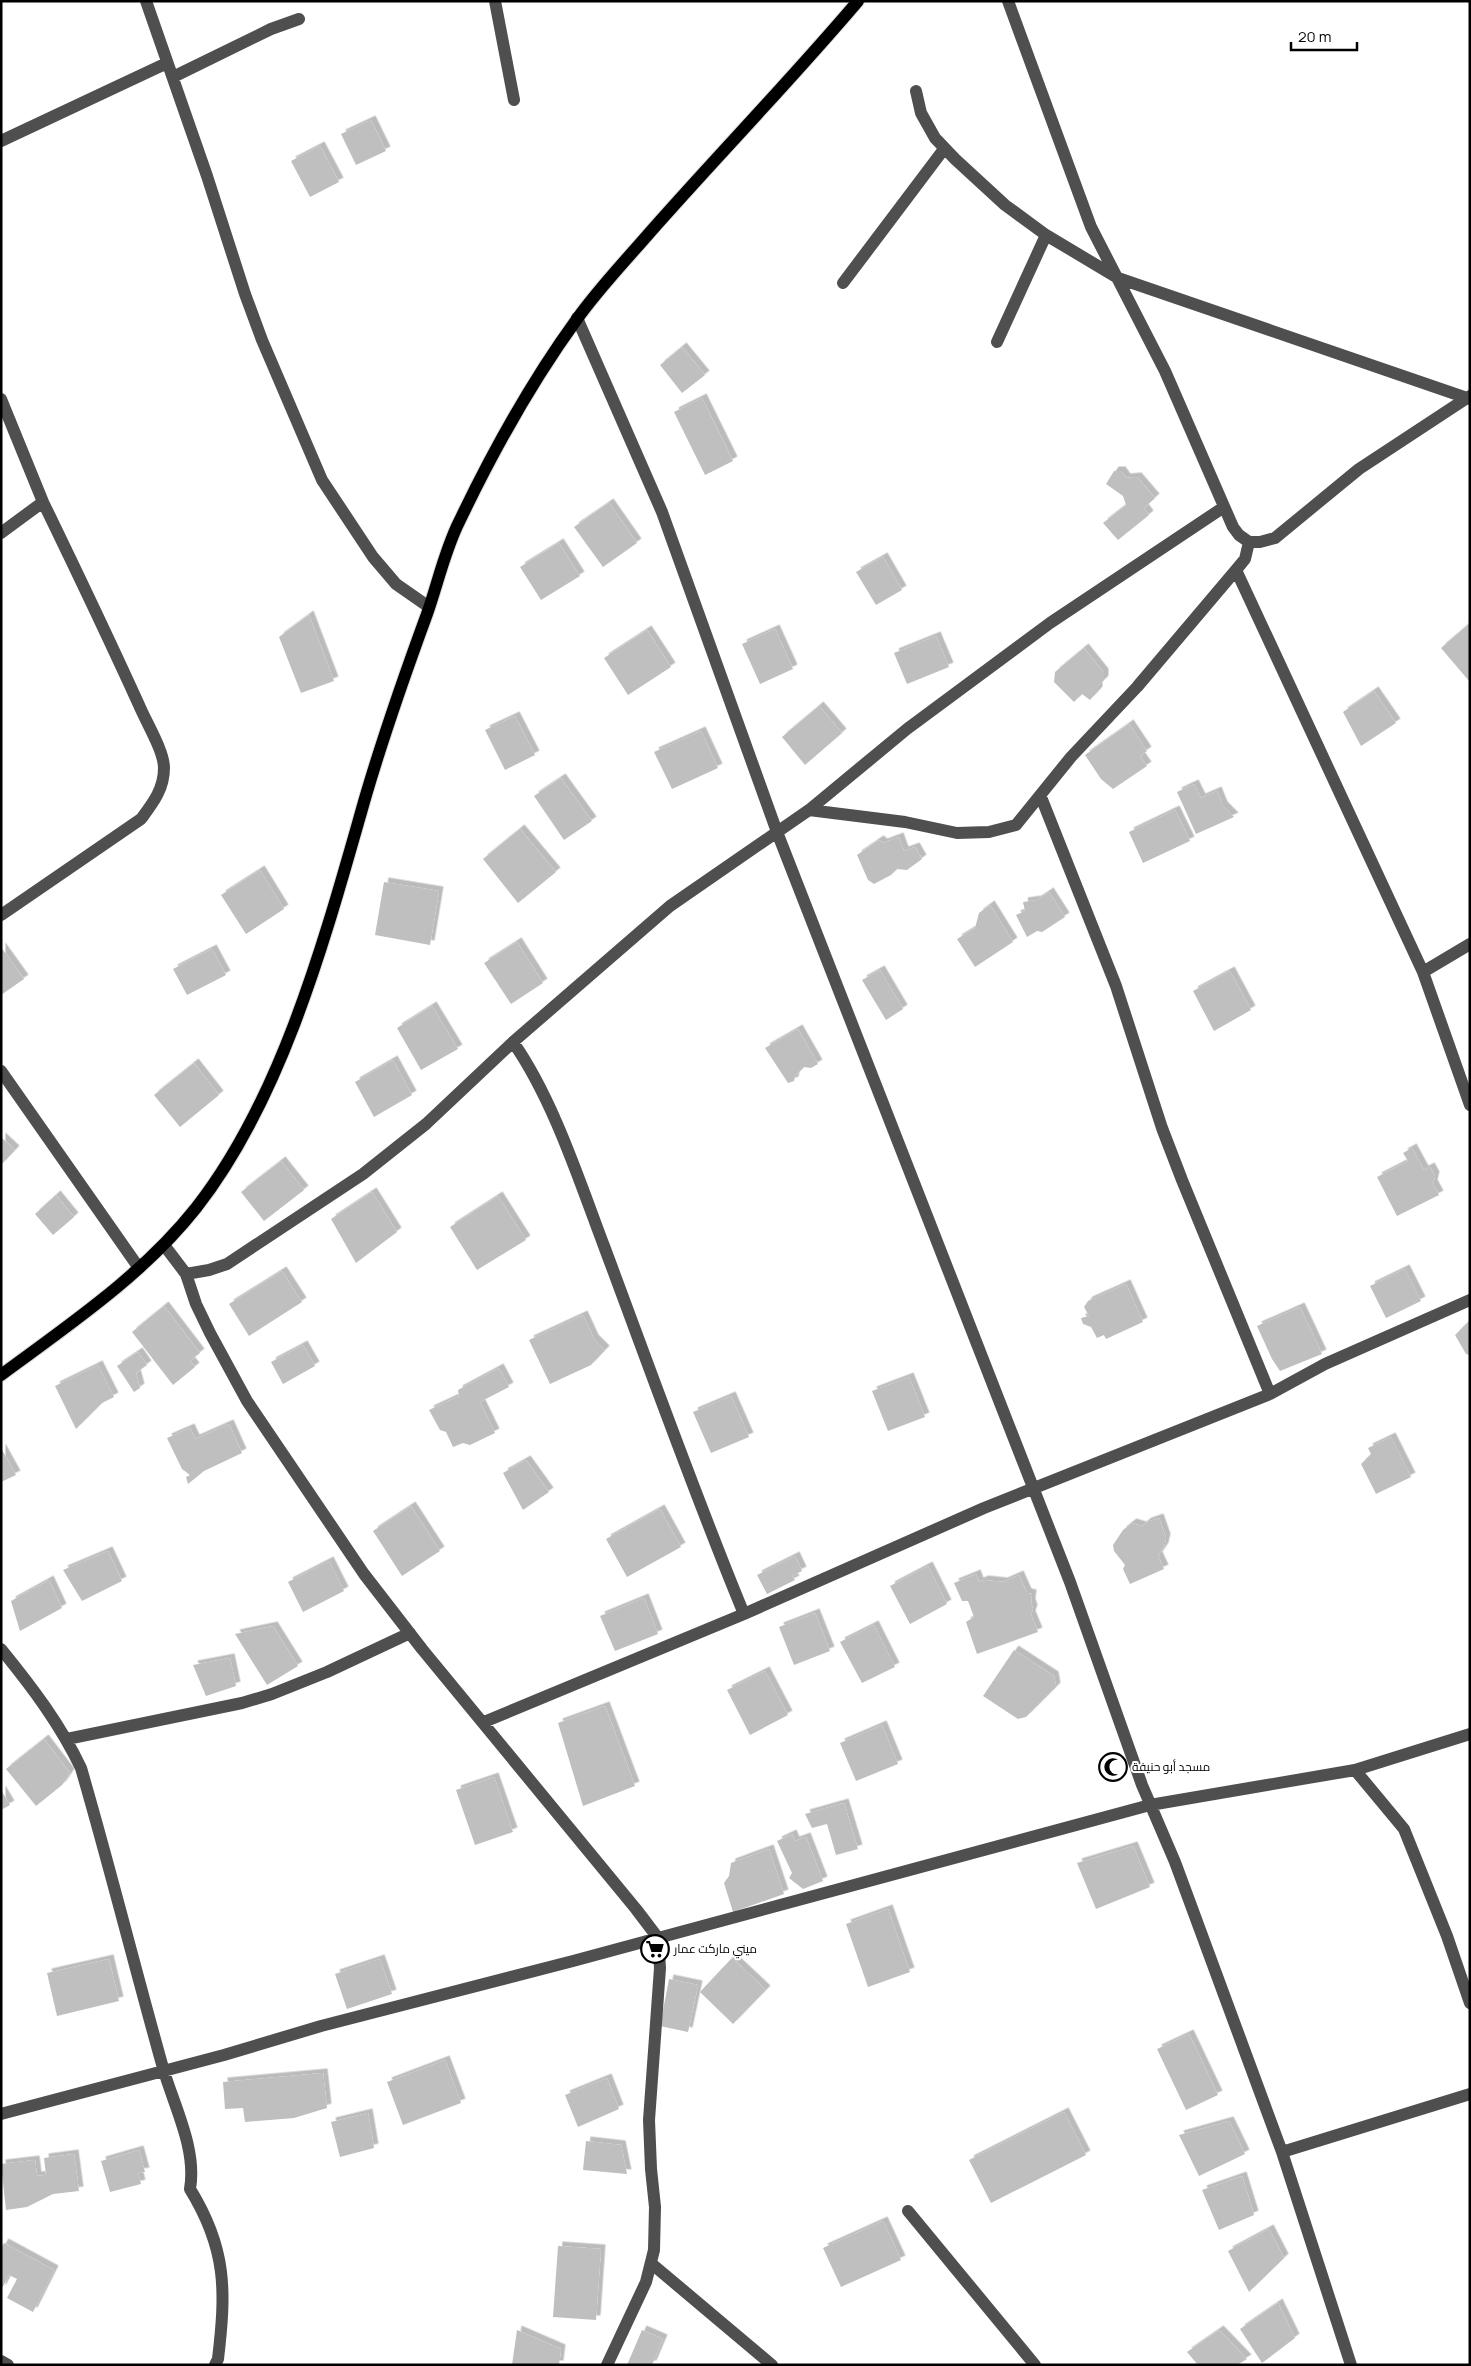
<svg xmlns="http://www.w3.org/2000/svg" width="1471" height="2366" viewBox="0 0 1471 2366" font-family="Manrope,Cairo,sans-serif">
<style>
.building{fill:#bfbfbf;filter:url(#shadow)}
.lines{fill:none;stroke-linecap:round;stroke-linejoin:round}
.major-casing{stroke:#dbdbdb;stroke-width:14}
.minor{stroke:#4f4f4f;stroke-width:12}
.major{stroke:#000;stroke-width:12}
.labels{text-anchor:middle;stroke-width:4;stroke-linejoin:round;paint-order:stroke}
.poi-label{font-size:12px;fill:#000;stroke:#fff;text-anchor:start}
</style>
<defs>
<filter id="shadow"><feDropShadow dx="4.5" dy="-4.5" stdDeviation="0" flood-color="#0004"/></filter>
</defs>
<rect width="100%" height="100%" fill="#fff"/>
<path class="building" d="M371,120L386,151L356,165L341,134Z
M320,146L339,182L310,197L291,161Z
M682,347L705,375L682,393L660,365Z
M702,398L733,461L705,475L674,412Z
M1114,471H1121L1126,478L1137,477L1155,498L1144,508L1149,515L1118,540L1103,523L1126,505L1123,496L1106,484Z
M609,503L637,543L603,567L574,527Z
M559,543L580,576L541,600L520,567Z
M883,557L902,590L876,605L856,572Z
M309,615L334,681L301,693L279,637Z
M1470,623V680L1469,681L1441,648Z
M775,629L793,669L760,684L742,644Z
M647,630L671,667L628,695L604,658Z
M936,636L949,667L907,684L894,653Z
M1084,648L1104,673V680L1098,686V691L1090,700L1082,694L1074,702L1054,682L1055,672Z
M1374,691L1396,723L1361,746L1343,712Z
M819,706L842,733L805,765L782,737Z
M515,716L535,755L505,770L485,730Z
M1129,724L1147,751L1140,756L1147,766L1113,789L1101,779L1085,755Z
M701,731L718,768L672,789L654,752Z
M561,778L592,821L564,840L534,796Z
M1194,784L1201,798L1217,791L1223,806L1234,817L1196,834L1177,792Z
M1175,810L1190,841L1143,863L1129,832Z
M520,829L556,872L518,903L483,859Z
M899,837L904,851L915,847L922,859L907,870L897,869L891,875L874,884L868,880L857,855L879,840L883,843Z
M260,870L284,909L246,934L221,895Z
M384,882L439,891L430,945L375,935Z
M1049,892L1065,917L1042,932L1037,931L1027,937L1016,915L1025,911L1023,902L1037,900Z
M990,905L1013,942L975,967L957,939L975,928L979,913Z
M517,942L543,983L511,1004L484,963Z
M1,947L24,979L1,995Z
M212,949L226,975L187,995L173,969Z
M880,970L903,1009L886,1020L862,980Z
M1230,971L1251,1010L1214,1031L1193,991Z
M432,1006L458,1049L421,1070L397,1028Z
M798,1029L818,1064L811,1068L804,1067L795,1076L794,1081L788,1083L765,1048Z
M393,1060L412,1095L374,1117L355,1082Z
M194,1063L219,1095L180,1127L154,1095Z
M1,1137L15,1150L1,1165Z
M1412,1148L1424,1170L1430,1167L1435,1176L1433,1184L1439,1195L1397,1216L1377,1177L1408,1161L1403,1153Z
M281,1161L304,1190L264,1221L241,1192Z
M372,1192L397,1232L356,1263L331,1219Z
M56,1195L74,1217L53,1235L35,1214Z
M498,1196L526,1240L477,1270L450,1227Z
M1405,1269L1421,1301L1386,1318L1370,1286Z
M282,1271L302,1302L249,1336L229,1304Z
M1126,1284L1143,1322L1106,1339L1104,1335L1097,1338L1091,1327L1083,1324L1081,1318L1089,1316L1084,1307L1088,1301Z
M164,1306L200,1353L190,1361L195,1367L173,1385L132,1332Z
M1300,1307L1322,1354L1280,1371L1272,1359L1257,1326Z
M583,1315L594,1339L605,1350L591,1365L550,1384L529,1340Z
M1466,1324H1470V1355L1466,1354L1455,1335Z
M303,1345L315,1366L283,1384L271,1362Z
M138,1352L147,1365L136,1373L140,1388L134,1392L117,1366Z
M98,1365L114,1397L102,1403L76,1429L55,1386Z
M499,1368L509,1387L480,1402L495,1433L470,1445L463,1443L453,1447L446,1432L440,1430L429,1410L459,1396L458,1390Z
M909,1377L925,1417L888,1431L872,1391Z
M731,1396L749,1437L711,1453L693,1412Z
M229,1424L242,1453L204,1471L188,1484L186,1477L190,1475L182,1469L167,1438L190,1428L195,1439Z
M1391,1437L1411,1477L1376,1494L1361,1464L1371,1454L1368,1448Z
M1,1448L16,1475L1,1482Z
M526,1460L549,1492L523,1510L503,1473Z
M411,1506L440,1551L402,1576L373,1531Z
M660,1509L681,1547L627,1577L606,1539Z
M1159,1518L1166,1538L1164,1547L1158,1556L1164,1569L1130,1584L1123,1569L1125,1565L1114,1551L1113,1545L1123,1530L1132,1523L1142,1526L1147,1522Z
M108,1551L122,1581L82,1601L63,1570Z
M795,1556L802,1571L792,1576L795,1580L767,1594L757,1575Z
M329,1561L344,1591L303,1612L288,1582Z
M928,1566L947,1604L910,1624L890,1586Z
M976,1574L979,1582L984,1580L1003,1582L1019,1575L1027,1593L1032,1594L1031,1603L1033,1609L1031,1615L1038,1632L977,1654L966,1622L974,1617L968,1601H962L954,1583Z
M49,1580L62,1608L20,1631L11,1601Z
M644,1598L658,1634L615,1651L600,1616Z
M815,1613L830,1651L794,1665L779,1627Z
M874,1625L895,1667L862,1683L840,1642Z
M273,1626L298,1666L267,1685L235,1634Z
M1014,1650L1054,1676L1056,1687L1026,1717L1018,1719L983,1696Z
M230,1658L236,1686L206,1696L193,1665Z
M765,1671L788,1715L750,1735L727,1690Z
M605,1706L635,1786L583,1806L558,1723Z
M882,1725L898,1764L856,1781L840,1743Z
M44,1739L70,1773L62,1785L36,1806L6,1769Z
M494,1777L513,1832L475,1845L456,1790Z
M1,1790L10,1805L1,1810Z
M844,1803L858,1849L836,1855L827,1824L812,1828L805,1814Z
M792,1834L795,1841L806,1837L823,1881L803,1889L789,1878L792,1873L777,1841Z
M1133,1846L1150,1887L1096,1909L1077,1863Z
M769,1849L784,1894L733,1912L724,1883L729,1876L731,1863Z
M888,1909L910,1972L868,1987L846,1924Z
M732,1958L766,1990L733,2024L700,1992Z
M109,1959L119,2001L57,2016L47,1973Z
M380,1959L392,1994L347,2009L335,1974Z
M669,1979L698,1985L688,2032L660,2026Z
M1189,2034L1218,2095L1186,2110L1157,2049Z
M445,2060L461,2103L403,2125L387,2082Z
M323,2073L327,2108L294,2118L245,2122L243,2108L225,2109L223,2082Z
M607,2078L619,2109L578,2127L565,2095Z
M1064,2112L1086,2155L991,2203L969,2160Z
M368,2113L374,2148L340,2157L331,2122Z
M1229,2121L1245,2154L1199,2176L1179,2135Z
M586,2141L621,2145L627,2174L583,2170Z
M139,2150L145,2172L138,2173L141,2184L110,2192L101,2161Z
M74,2154L79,2191L53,2194L27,2207L6,2210L1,2164L35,2160L37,2176L46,2175L44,2158Z
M1242,2176L1254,2215L1219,2230L1202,2190Z
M883,2221L901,2260L841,2287L823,2248Z
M1269,2229L1284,2258L1249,2292L1228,2251Z
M4,2243L54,2270L33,2312L7,2298L17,2279L9,2275L1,2290V2248Z
M558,2246L601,2249L596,2320L553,2317Z
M1278,2303L1295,2338L1262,2363L1240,2329Z
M517,2330L561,2349L559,2365H512Z
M642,2330L663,2339L652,2365H627Z
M1219,2330L1247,2359L1237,2365H1198L1187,2352Z"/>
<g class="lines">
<defs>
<path id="major" d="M1,1375C70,1324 143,1275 196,1208C284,1096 327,931 366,795C384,734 405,674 427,614C438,583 445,549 460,520C493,451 532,381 577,319C599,288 627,259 652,230C720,153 791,80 858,1"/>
</defs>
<use href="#major" class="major-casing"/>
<path class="minor" d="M146,1L207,176L245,294L262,340L322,480L373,557L396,584L429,607
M495,1L514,100
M1008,1L1091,227L1165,371L1233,527L1239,535L1249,542H1260L1275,538L1359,469L1470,396
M173,77L271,29L299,19
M916,91L921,113L935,138L955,159L1005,205L1046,235L1118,278L1470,399
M1,141L167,63
M843,283L944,149
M577,318L662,512L777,832L1070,1582L1142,1785L1175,1862L1282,2152L1351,2365
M997,342L1046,235
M1,399L43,502L1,533
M1236,570L1423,972L1470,1105
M1041,797L1116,986L1162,1128L1182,1180L1270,1394
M809,810L905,822L957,833L989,832L1016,825L1071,757L1137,687L1236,570L1245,559L1249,542
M1,915L141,819C153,803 164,789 164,768C164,751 146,722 139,705C108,637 76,570 43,502
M1423,972L1470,944
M513,1042C553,1099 579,1180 604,1246C650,1369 694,1493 744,1614
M1,1071L139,1268
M164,1245L186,1274L196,1304L210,1333L247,1401L364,1574L422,1649L636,1909L658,1938L660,1968L649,2120L651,2169L655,2207L654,2250L646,2282L607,2365
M186,1274L209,1270L227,1264L363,1174L426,1124L513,1042L670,906L809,810L907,729L1050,623L1224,507
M1,1649C32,1687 60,1724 81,1768C110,1868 135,1968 163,2068C174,2106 197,2149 190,2189C227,2249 226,2291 218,2359L215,2365
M484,1722L744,1614L984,1508L1270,1394L1325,1364L1470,1300
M67,1739L242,1703L272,1694L327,1672L410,1633
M1355,1770L1404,1829L1447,1936L1470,2003
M1,2114L224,2055L321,2026L573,1961L1150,1805L1355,1770L1470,1734
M1282,2152L1470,2094
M908,2211L1035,2365
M652,2264L772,2365
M1,2361L8,2365"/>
<use href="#major" class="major"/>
</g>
<defs>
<symbol id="mosque-ring" viewBox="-11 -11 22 22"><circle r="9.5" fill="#fff" stroke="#000" stroke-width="1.5"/><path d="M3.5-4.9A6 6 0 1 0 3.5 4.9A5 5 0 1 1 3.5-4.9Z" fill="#000"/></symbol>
<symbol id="supermarket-ring" viewBox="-11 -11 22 22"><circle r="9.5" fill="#fff" stroke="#000" stroke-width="1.5"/><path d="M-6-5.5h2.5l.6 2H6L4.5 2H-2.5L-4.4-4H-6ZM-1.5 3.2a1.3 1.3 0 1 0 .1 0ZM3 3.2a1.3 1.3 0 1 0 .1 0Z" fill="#000"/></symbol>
</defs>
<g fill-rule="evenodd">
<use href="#mosque-ring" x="1097" y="1751" width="32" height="32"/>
<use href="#supermarket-ring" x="639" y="1933" width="32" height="32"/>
</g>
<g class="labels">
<g class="poi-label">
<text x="1132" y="1771">مسجد أبو حنيفة</text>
<text x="674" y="1953">ميني ماركت عمار</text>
</g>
</g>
<rect width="1471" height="2366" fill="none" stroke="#000000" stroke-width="5"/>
<path d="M1291 42v8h66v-8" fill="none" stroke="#000000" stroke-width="2.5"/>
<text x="1298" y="42" font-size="15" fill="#000000" stroke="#ffffff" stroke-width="4" paint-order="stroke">20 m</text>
</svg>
